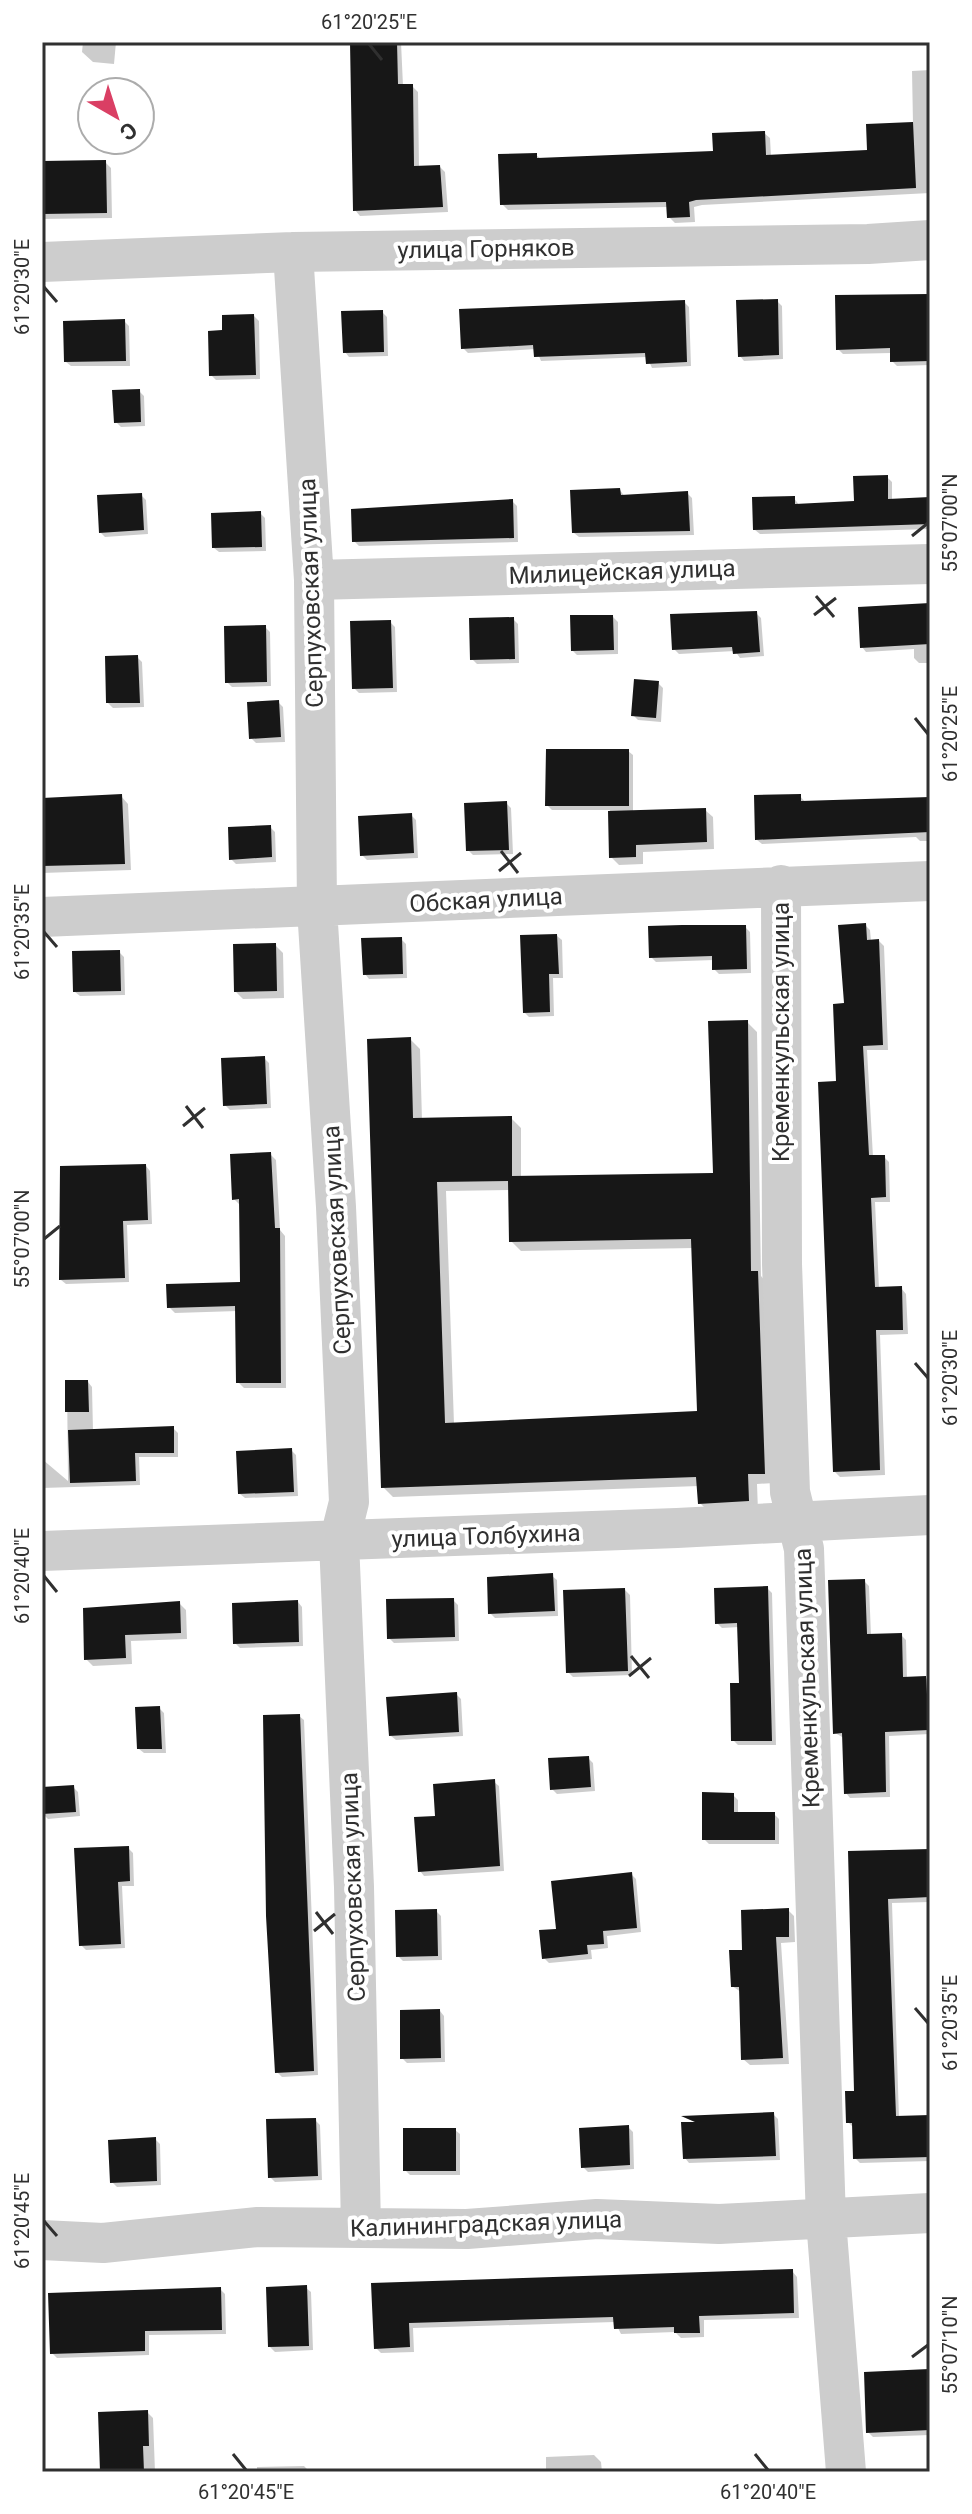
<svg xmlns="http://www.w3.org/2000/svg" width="972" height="2514" viewBox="0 0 972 2514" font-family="Roboto,sans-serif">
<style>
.shadow{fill:#0003;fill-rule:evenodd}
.building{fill:#171717;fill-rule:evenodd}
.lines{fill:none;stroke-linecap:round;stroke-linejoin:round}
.minor{stroke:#cdcdcd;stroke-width:40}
.ticks{fill:none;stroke:#303030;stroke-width:3}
.labels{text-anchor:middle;stroke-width:8;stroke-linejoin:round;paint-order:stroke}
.street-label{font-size:24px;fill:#303030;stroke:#fff}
.neatline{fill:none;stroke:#303030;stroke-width:3}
.ticks-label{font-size:20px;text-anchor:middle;fill:#303030}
</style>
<rect width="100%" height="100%" fill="#fff"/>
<path class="shadow" d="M83,42H116L114,64L93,62L82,52Z
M352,42H401L403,86H412L418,92L419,168L440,167L445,172L448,212L360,216L355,210Z
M930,70V193L702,205L694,207L695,222L675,223L669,217L668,207L508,210L502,204L536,155L541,159L715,153L764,133L770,138L771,156L869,152L868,126L913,124L912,71Z
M105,162L111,168L112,218L42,219V164Z
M930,297V365L897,366L892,361V353L843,354L838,349Z
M777,301L782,306L783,359L744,361L740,356Z
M684,302L689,307L691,366L652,368L647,357L541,361L536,349L468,353L463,348Z
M382,312L387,317L388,356L349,357L345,352Z
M254,316L259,321L260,379L216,380L211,375L224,332Z
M124,321L129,326L130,366H71L66,362Z
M139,391L144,396L145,426L121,427L116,422Z
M887,477L892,482V500L930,499V529L760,534L755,530L794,498L799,505L856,503Z
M620,490L625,497L687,493L692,498L694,535L579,537L574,533Z
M141,495L146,500L148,534L105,537L100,532Z
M512,501L517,506L518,542L359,546L354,541Z
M260,513L265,518L266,551L219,552L214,548Z
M930,606V663H919L914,658V649L866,652L862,647Z
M756,613L761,618L764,656L740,658L735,651L679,654L674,649Z
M613,617L618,622V654L577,655L572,650Z
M513,619L518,624L519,663L477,664L472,659Z
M390,622L395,627L397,692L359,693L354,688Z
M265,627L270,632L271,686L232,687L227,682Z
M137,657L142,662L144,707L113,708L108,703Z
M658,683L663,688L661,722L638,720L633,715Z
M278,702L283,707L285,742L256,743L251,738Z
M628,751L633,755V812L705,810L713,817L714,849L643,852V864L619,865L611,857L610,810H552L547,805Z
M121,796L128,804L131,870L42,873V827Z
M800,796L805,802L930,799V841H920L916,837L762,844L757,840Z
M506,803L511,808L513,854L473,855L468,850Z
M411,815L416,820L418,858L367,860L362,855Z
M270,827L275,832L276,862L236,864L231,859Z
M865,925L870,930L871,941H879L884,946L888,1050H867L873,1157H884L889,1162L890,1202H875L879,1289L901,1288L906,1294L908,1334L880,1335L885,1475L840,1477L835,1472L838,1083L846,1005Z
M745,927L750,932L751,973L719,974L714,969V960L656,962L651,957Z
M557,936L562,940L563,978H553L554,1016L529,1017L524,1012Z
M401,939L406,944L407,978L369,979L365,974Z
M275,945L283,953L284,998L243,999L236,992Z
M119,952L124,957L125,995L80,996L75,992Z
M747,1022L757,1032L761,1276L767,1283L774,1483L757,1484L758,1511L710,1513L700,1503L699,1486L393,1497L383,1487L410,1039L420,1049L422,1120L511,1118L521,1128V1178L715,1175ZM510,1190L511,1241L521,1251L694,1248L699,1413L454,1424L446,1191Z
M264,1058L269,1063L271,1108L230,1110L225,1105Z
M270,1154L276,1160L280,1230L285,1236L286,1388H244L238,1382V1311L175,1313L169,1307L242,1284L240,1205L234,1199Z
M146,1166L150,1171L152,1224L127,1225L129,1282L66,1284L61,1280Z
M67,1382H88L92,1387L93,1431L173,1428L178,1433V1457H139L140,1485L42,1488V1459L68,1481Z
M291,1450L296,1455L298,1496L245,1498L240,1494Z
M552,1576L557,1580L558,1616L495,1618L490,1613Z
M864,1581L869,1586L871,1636L901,1635L906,1640L907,1679L926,1678L930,1682V1734L889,1736L890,1797L850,1798L846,1793L844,1738L835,1733Z
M767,1588L772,1593L776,1745H738L733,1740L741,1685L739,1627L722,1628L717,1623Z
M625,1590L630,1595L632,1675L573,1677L568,1672Z
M453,1600L458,1605L459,1641L394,1643L389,1638Z
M298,1602L302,1607L303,1646L240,1648L235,1643Z
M179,1603L186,1610L187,1639L131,1641L132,1664L93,1666L86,1659L85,1609Z
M456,1694L461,1699L463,1736L396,1740L391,1736Z
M159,1708L164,1713L166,1753H144L139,1749Z
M299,1716L304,1720L318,2075L282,2077L277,2072Z
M588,1758L593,1763L595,1791L557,1794L552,1789Z
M494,1782L499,1786L504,1871L424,1876L420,1871Z
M73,1787L78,1792L80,1816L48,1819L43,1814L42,1789Z
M733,1795L738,1800V1814H774L779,1819V1844H709L704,1839Z
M128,1848L133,1853L134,1886H122L125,1948L86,1950L81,1945Z
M930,1851V1902L892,1903L899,2118L930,2117V2161L860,2163L855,2158L853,2127L848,2122L856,2093L850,1853Z
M631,1874L636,1879L641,1932L607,1936L608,1948L591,1950L592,1959L549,1963L544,1958L558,1931Z
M788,1910L794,1916L795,1942L781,1943L789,2064L750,2065L743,2059L741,1992L732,1986L744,1951Z
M436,1911L441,1916L442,1960L403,1961L398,1956Z
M440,2011L444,2016L445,2062L407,2063L402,2058Z
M773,2114L778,2119L780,2160L689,2163L685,2158L697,2123L686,2118Z
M315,2120L320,2125L322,2180L275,2182L270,2177Z
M628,2127L633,2132L634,2169L588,2172L583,2167Z
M455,2130L460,2134V2175H410L405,2170Z
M155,2139L160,2144L161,2185L117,2187L112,2182Z
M792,2271L797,2277L799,2318L704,2320V2337L681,2338L675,2332L621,2334L615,2322L413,2328L414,2352L381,2353L376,2348L374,2285Z
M306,2288L311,2292L313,2350L275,2352L270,2347Z
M220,2289L225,2294L226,2334L149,2335V2355L57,2358L52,2353Z
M929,2371L930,2435L873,2437L868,2432Z
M147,2412L153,2418L155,2472H102Z
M594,2455L601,2462L602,2472H546V2457Z
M304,2466L310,2472H257V2467Z
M493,2469L496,2472H452V2470Z"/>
<path class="building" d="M350,42H397L398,84H413L414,166L440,165L443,207L353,211Z
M913,122L916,188L696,200L689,202L690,217L667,218L666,202L500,205L498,154L537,153V158L713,151L712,133L765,131L766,155L867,150L866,124Z
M106,160L107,213L42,214V161Z
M930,294V361L890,362V348L836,350L835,295Z
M778,299L779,355L738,357L736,300Z
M685,300L687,362L646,364L645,353L534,357L533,345L461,349L459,309Z
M383,310L384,352L343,353L341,311Z
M254,314L256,375L209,376L208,331L222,330V315Z
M125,319L126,361L64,362L63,321Z
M140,389L141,422L114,423L112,390Z
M888,475V499L930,497V524L753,530L752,497L795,496V504L854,501L853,476Z
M620,488L621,495L688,491L690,531L572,533L570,490Z
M142,493L144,530L99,533L97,495Z
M513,499L514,538L352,542L351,509Z
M261,511L262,547L212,548L211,513Z
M930,603V644L860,648L858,607Z
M757,611L760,652L733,654L732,647L672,650L670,614Z
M570,615H613L614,650L571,651Z
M514,617L515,659L470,660L469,618Z
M391,620L393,688L352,689L350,621Z
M266,625L267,682L225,683L224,626Z
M138,655L140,703H106L105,656Z
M634,679L659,681L656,718L631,716Z
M279,700L281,737L249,739L247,702Z
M546,749H629V806H545Z
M122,794L125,864L42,866V798Z
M801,794V801L930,797V832L755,840L754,795Z
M507,801L509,850L466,851L464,803Z
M706,808L707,842L636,845V857L609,858L608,811Z
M412,813L414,853L360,856L358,816Z
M271,825L272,857L229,860L228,827Z
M866,923L867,940L879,939L883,1045L863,1046L869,1155H885L886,1197L871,1198L875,1287L902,1286L903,1330H876L880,1470L833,1472L818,1082L836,1081L833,1004L844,1003L838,925Z
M682,925H746L747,969L712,970V956L649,958L648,926Z
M557,934L559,974H549L550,1012L523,1013L520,935Z
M402,937L403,974L363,975L361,938Z
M276,943L277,991L234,992L233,944Z
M120,950L121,991L73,992L72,951Z
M748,1020L751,1271H758L765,1474H748L749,1501L698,1504L696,1477L381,1488L367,1039L411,1037L413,1118L512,1116V1176L713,1173L708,1021ZM508,1181L509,1242L691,1239L697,1411L445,1423L437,1182Z
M265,1056L267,1104L223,1106L221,1058Z
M271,1152L275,1228H280L281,1383H236L235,1306L167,1308L166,1284L240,1282L239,1199L232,1200L230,1154Z
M146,1164L148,1220L123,1221L125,1278L59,1280L60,1166Z
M65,1380H88L89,1412H65Z
M174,1426V1453H135L136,1481L70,1483L68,1430Z
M292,1448L294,1492L238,1494L236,1451Z
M553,1573L555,1611L488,1614L487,1577Z
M865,1579L867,1634L902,1633L903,1677L926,1676L929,1730L885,1732L886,1792L844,1794L842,1733L833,1734L828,1580Z
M768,1586L772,1741H731L730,1683H739L737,1623L715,1624L714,1588Z
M625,1588L628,1671L566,1673L563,1590Z
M454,1598L455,1637L387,1639L386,1599Z
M298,1600L299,1642L233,1644L232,1603Z
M180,1601L181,1633L125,1635L126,1658L84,1660L83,1608Z
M457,1692L459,1732L389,1736L386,1697Z
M160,1706L162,1749H137L135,1707Z
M300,1714L314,2071L275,2073L266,1916L263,1715Z
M589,1756L591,1787L550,1790L548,1758Z
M495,1779L500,1866L418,1872L414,1817L435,1816L433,1784Z
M74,1785L76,1812L42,1814V1787Z
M702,1792L734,1793V1812H775V1840H702Z
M129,1846L130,1881L118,1882L121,1944L79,1946L74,1848Z
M930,1849V1897L888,1899L896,2116L930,2115V2157L853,2159L852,2123H846L845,2091H854L848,1851Z
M632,1872L637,1928L603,1931L604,1944L587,1945L588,1954L542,1959L539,1930L556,1929L551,1881Z
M789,1908V1937H776L783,2058L741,2060L739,1987H731L729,1950H742L741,1910Z
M437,1909L438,1956L396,1957L395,1910Z
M440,2009L441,2058L400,2059V2010Z
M774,2112L776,2156L683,2159L681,2122H695L681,2116Z
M316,2118L318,2176L268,2178L266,2119Z
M629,2125L630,2165L581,2168L579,2128Z
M403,2128H456V2171H403Z
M156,2137L157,2181L110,2183L108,2140Z
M793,2269L794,2313L699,2316L700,2333H674V2327L614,2329L613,2317L409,2323L410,2347L374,2349L371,2283Z
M307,2285L309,2346L268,2347L266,2287Z
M221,2287L222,2330L145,2331V2351L50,2354L48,2293Z
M929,2369L930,2430L866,2433L864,2372Z
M148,2410L149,2446H143L144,2472H100L98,2412Z"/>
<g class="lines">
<path class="minor" d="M293,252L314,580L317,908L336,1207L349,1502L339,1542L354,1887L361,2228
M42,262L293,252L868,244L930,240
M314,580L930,564
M781,885L782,1264L790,1492L804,1549L826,2220L846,2472
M42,917L930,881
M42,1551L677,1528L930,1515
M42,2240L103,2243L258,2227L467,2229L597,2219L719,2224L930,2213"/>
</g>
<path class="ticks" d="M369,44L382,60M44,287L57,302M912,536L928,523M816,596L834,617M814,615L836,598M915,718L928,734M501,851L518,873M499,871L521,853M44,932L57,947M186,1106L203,1128M183,1126L205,1108M44,1239L60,1226M915,1363L928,1378M44,1576L57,1592M631,1656L649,1678M629,1676L651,1658M316,1912L333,1934M314,1931L335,1914M915,2008L928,2023M44,2221L57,2236M912,2357L928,2345M233,2454L246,2470M755,2454L768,2470"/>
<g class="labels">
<g class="street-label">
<text transform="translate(486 249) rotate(-1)" y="8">улица Горняков</text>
<text transform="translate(622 572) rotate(-2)" y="8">Милицейская улица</text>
<text transform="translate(311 593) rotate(-92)" y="8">Серпуховская улица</text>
<text transform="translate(486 900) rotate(-3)" y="8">Обская улица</text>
<text transform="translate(781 1032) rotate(-90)" y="8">Кременкульская улица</text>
<text transform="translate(337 1240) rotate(-93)" y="8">Серпуховская улица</text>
<text transform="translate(486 1536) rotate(-2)" y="8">улица Толбухина</text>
<text transform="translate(807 1678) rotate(-92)" y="8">Кременкульская улица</text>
<text transform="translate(353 1887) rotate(-92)" y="8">Серпуховская улица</text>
<text transform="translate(486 2224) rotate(-2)" y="8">Калининградская улица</text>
</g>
</g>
<rect width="972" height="2514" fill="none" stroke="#ffffff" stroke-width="88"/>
<g transform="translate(116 116) rotate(141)"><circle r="38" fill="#ffffff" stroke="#acacac" stroke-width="2"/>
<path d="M0-6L14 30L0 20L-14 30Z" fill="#da3f64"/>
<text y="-12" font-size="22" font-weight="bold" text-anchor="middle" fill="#303030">С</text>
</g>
<rect x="44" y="44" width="884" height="2426" class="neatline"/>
<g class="ticks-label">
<text x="369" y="29">61°20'25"E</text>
<text transform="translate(22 287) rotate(-90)" y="7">61°20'30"E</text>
<text transform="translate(950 523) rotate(-90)" y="7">55°07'00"N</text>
<text transform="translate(950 734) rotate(-90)" y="7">61°20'25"E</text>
<text transform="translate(22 932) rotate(-90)" y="7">61°20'35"E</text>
<text transform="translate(22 1239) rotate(-90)" y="7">55°07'00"N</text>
<text transform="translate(950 1378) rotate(-90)" y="7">61°20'30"E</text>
<text transform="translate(22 1576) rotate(-90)" y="7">61°20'40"E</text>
<text transform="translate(950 2023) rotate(-90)" y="7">61°20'35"E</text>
<text transform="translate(22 2221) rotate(-90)" y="7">61°20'45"E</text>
<text transform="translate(950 2345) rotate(-90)" y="7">55°07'10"N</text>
<text x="246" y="2499">61°20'45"E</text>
<text x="768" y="2499">61°20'40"E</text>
</g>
</svg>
